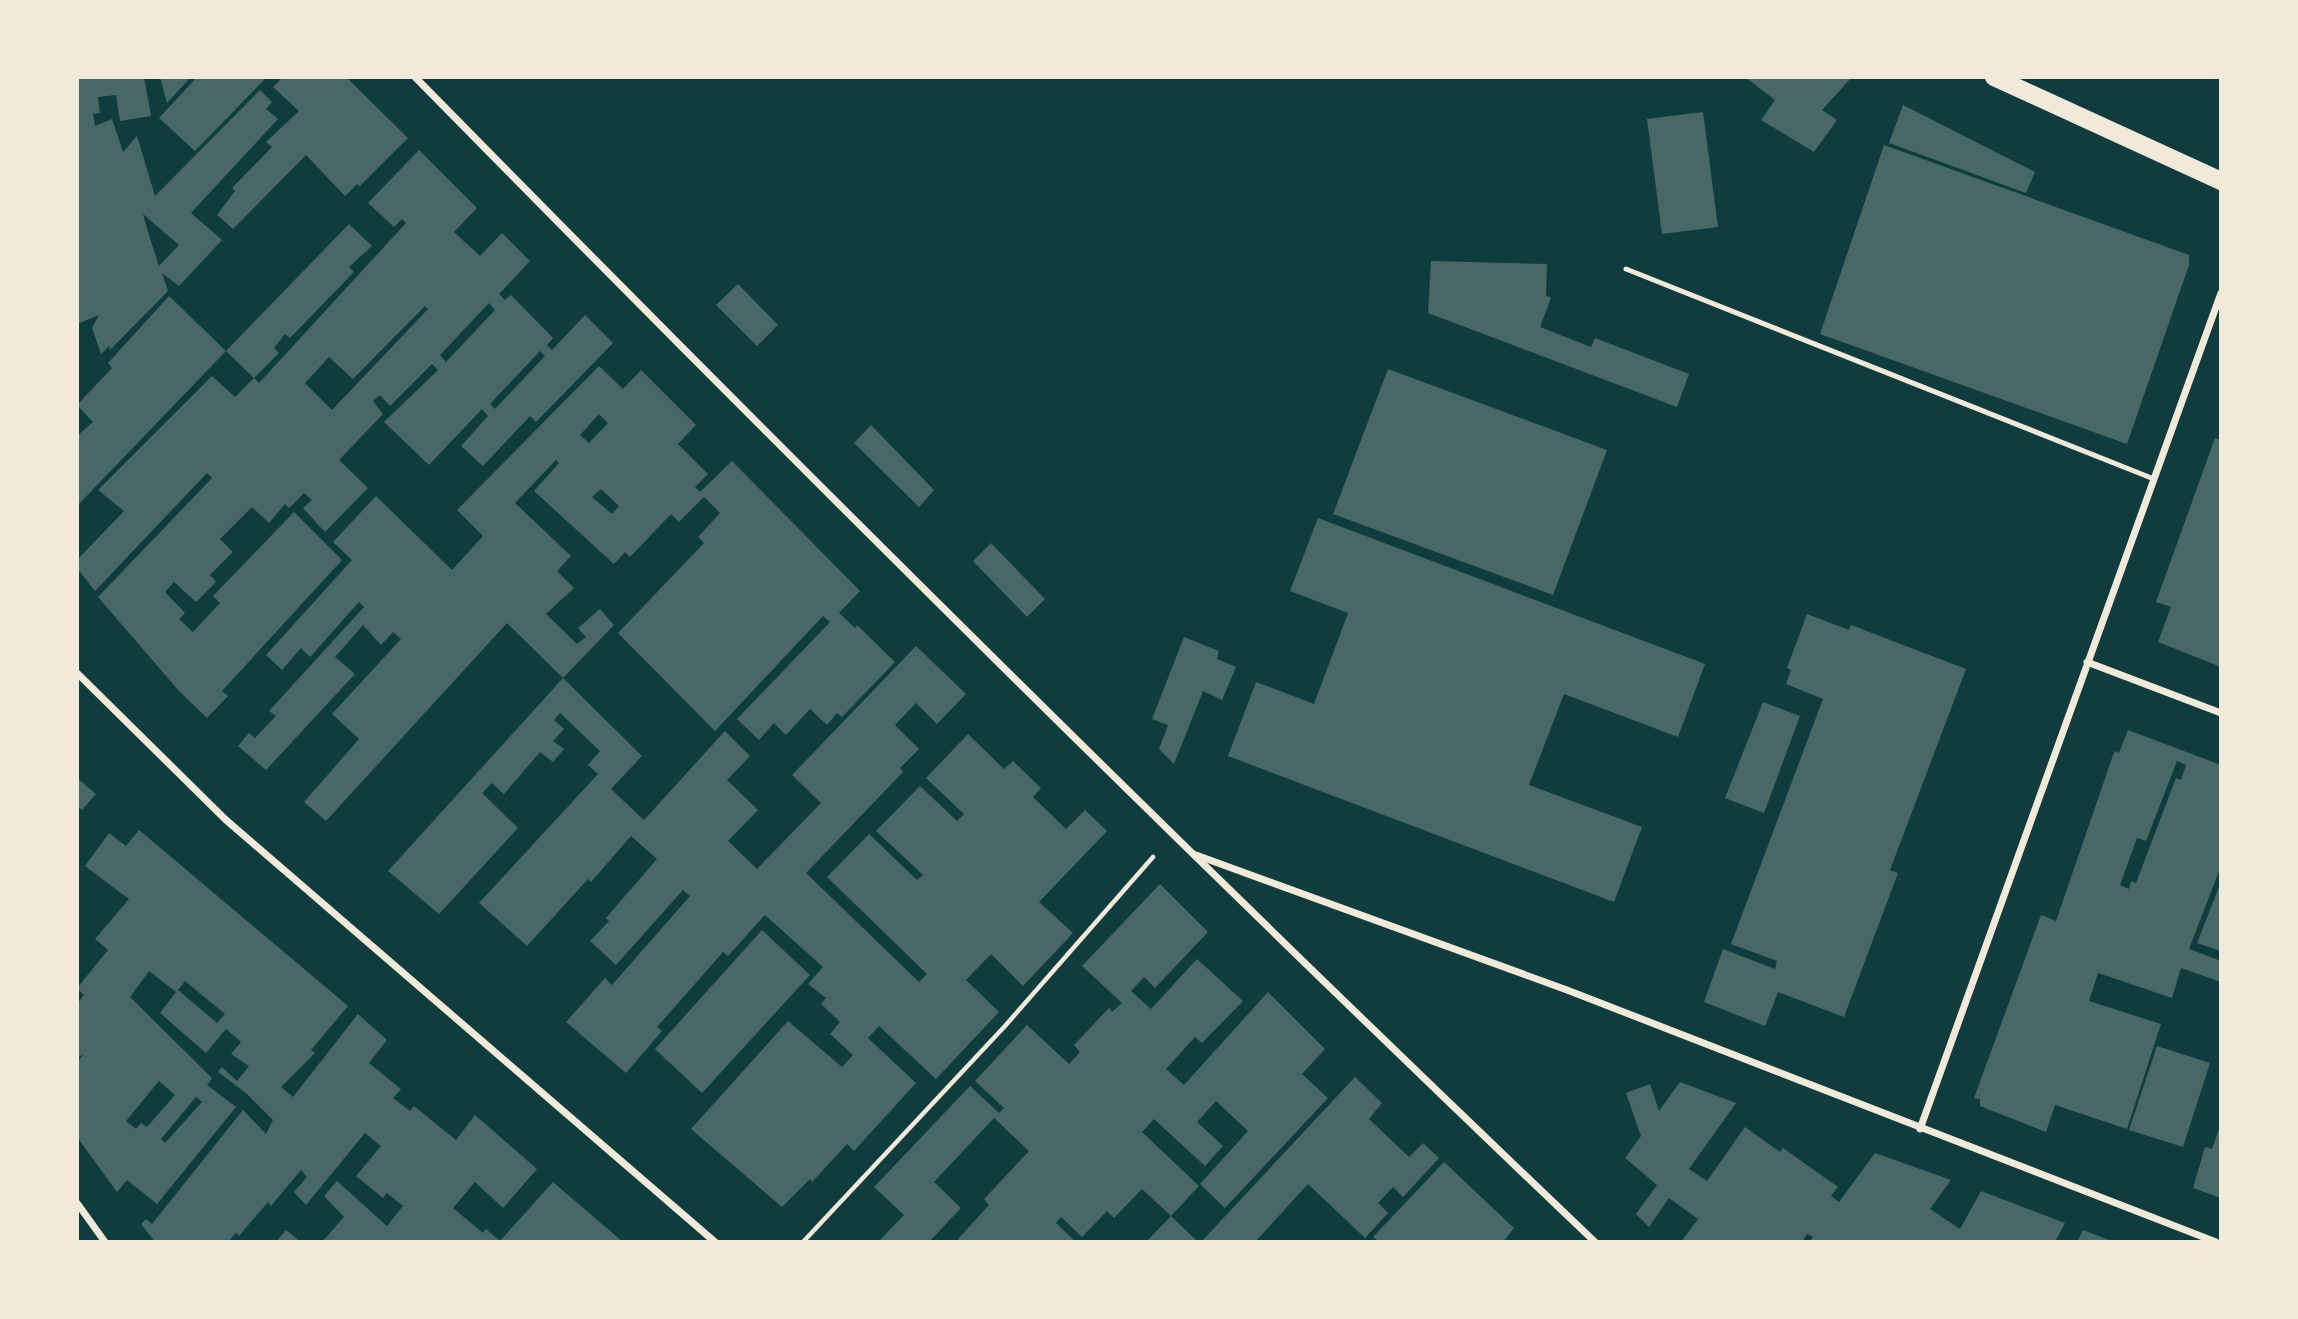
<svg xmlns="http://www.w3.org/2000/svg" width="2298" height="1319" viewBox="0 0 2298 1319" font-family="'Roboto Condensed',sans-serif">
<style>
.building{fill:#486865;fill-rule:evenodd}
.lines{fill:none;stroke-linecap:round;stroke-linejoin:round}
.path{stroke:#f1e9da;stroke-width:4.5}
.service{stroke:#f1e9da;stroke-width:5}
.minor{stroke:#f1e9da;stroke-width:7}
.primary{stroke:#f1e9da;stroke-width:18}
</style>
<rect width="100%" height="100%" fill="#0f3d3e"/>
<path class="building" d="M77,77H144L151,116L120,121L116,95L98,97L100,113L93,114L95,126L112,119L123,152L137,136L155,196L260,90L272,102L266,109L278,119L191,213L222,240L179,286L162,273L168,291L110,350L109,346L101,354L92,328L99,315L77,324ZM143,214L179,245L159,266L148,232Z
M160,77H191L167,103Z
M197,77H267L195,151L159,118Z
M283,77H346L408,138L360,186L357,184L345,196L306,155L233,229L217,215L235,191L232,188L272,147L266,142L299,111L273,87Z
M1745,77H1852L1822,110L1837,120L1814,152L1761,120L1775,100Z
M1903,105L2035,172L2026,193L1889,143Z
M1703,112L1718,227L1662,234L1647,119Z
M1884,145L2189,255V265L2127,444L1820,334Z
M419,150L477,208L454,232L480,256L502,233L530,261L499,294L505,300L511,295L553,338L547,345L552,350L585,315L613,343L536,422L530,416L483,466L461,446L488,416L482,409L429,465L384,422L438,370L432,364L390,406L380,395L373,401L383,414L339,460L368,488L325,532L303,508L312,500L304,493L289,508L285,504L269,523L252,507L220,539L233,552L210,575L216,582L196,602L174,582L165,592L185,613L179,619L193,632L220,603L213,596L294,512L342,560L222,691L228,696L207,718L179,691L98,597L212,478L207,473L95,591L77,568V560L124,511L98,490L212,376L235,397L254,378L259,383L406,223L402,219L394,227L368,203ZM489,303L495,310L446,362L440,355ZM425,306L428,309L332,410L305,383L329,357L353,379ZM540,351L545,356L495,409L490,404Z
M349,224L372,246L349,267L354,272L290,338L285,334L274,348L279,353L254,378L226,351L77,506V436L93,422L77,405L112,368L108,363L169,296L226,351Z
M1431,261L1547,264L1546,295L1551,298L1540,327L1591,347L1595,338L1689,374L1677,407L1428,313Z
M738,284L778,325L757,346L716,305Z
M599,366L623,389L641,370L696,425L678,444L708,474L695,487L700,492L732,461L860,591L839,613L855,628L857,625L895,662L842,717L837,713L827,725L810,709L786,735L774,723L759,740L737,719L830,622L823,616L715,731L618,633L704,543L698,537L720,513L704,497L679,522L671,514L630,557L625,552L614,564L534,491L559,463L556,460L515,503L571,556L557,571L574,588L546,614L577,644L586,637L578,628L600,609L614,625L563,678L642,756L611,789L644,820L725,731L750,756L727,780L758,810L728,841L757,869L821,803L792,775L916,646L966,694L937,724L916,703L895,725L919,749L900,768L903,772L806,873L919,982L927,974L827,877L869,834L917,880L923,875L876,831L920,786L957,821L964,814L926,778L968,734L1004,769L1013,761L1041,788L1033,797L1066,829L1085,810L1107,831L1039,902L1073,933L1023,986L991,954L966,980L999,1012L936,1079L879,1026L868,1038L916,1083L854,1151L847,1144L812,1182L810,1179L782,1207L691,1129L788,1021L842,1067L853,1055L830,1034L840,1022L821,1004L826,998L808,984L823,967L765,915L728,956L723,952L657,1027L662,1031L626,1073L566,1022L605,978L612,985L690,896L683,890L616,965L590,941L609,921L606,918L657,859L631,836L591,882L588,879L527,946L479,903L598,774L588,765L600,751L560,713L554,720L564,729L553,741L564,749L553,762L540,752L504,794L492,783L482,793L518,828L439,914L388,871L563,678L507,623L326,821L304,802L359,739L332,714L401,639L393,632L381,645L363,625L335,657L355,674L266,770L238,746L249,733L255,738L276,716L269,711L364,607L359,602L310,657L301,648L282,670L266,655L352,560L333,542L376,496L452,570L483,536L457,510ZM599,414L608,423L589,443L580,435ZM601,489L619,506L612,514L592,497Z
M1388,369L1607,450L1553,595L1333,514Z
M871,425L934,490L919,507L854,443Z
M2215,438L2221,440V667L2158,642L2171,607L2156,602Z
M1318,518L1705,664L1678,737L1564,694L1529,785L1642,827L1614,902L1228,756L1256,682L1314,704L1348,613L1290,591Z
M991,543L1045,599L1027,617L973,561Z
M1807,614L1849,630L1851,625L1966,669L1890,870L1898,873L1844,1017L1778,992L1765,1026L1704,1002L1723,949L1775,969L1777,961L1731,944L1823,699L1786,684L1791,670L1787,668Z
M1184,637L1219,651L1217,659L1236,667L1222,700L1203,691L1174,764L1159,749L1168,725L1152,719Z
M1763,702L1800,716L1764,813L1725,798Z
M2128,730L2221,765V866L2189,949L2221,961V982L2181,968L2172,998L2098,973L2089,1001L2161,1024L2127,1129L2055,1105L2046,1132L1980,1106V1099L1974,1098L2041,915L2056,921L2112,758L2115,751L2119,753ZM2177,761L2186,765L2181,780L2176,778L2136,883L2131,881L2129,889L2120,885L2137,838L2146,841Z
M77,778L96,794L82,810L77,806Z
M139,830L348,1006L311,1050L315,1053L281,1087L293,1097L358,1014L387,1040L369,1063L401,1089L393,1098L410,1111L414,1106L456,1140L475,1115L537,1169L503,1208L475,1182L453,1208L483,1233L486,1229L500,1241L553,1182L623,1242H322L344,1217L324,1196L337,1181L387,1226L403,1206L387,1193L383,1198L356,1176L381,1146L365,1133L306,1205L294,1192L307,1177L301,1170L271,1206L268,1202L239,1236L236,1233L228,1242H155L141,1224L146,1219L152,1224L243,1110L266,1134L273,1120L247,1094L218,1072L222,1067L237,1081L249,1066L231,1054L241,1042L226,1029L206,1053L160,1013L176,992L149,971L130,997L212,1078L207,1085L236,1107L157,1204L127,1180L117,1192L77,1137V1062L84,1054L77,1058V1004L84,995L77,988L108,950L95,939L129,899L85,866L109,833L126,846ZM185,981L225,1014L217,1023L178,990ZM159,1081L175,1095L147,1127L141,1123L136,1129L126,1121ZM196,1097L202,1102L165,1143L161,1139Z
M2221,882V951L2197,943Z
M1160,884L1208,932L1155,988L1144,977L1131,991L1151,1009L1197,959L1243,1001L1202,1043L1195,1037L1166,1069L1184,1085L1268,992L1325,1049L1302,1074L1328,1098L1225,1208L1200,1184L1248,1131L1216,1101L1197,1122L1223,1146L1205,1166L1154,1119L1142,1132L1199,1186L1171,1216L1142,1189L1114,1218L1107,1211L1082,1237L1061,1217L1056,1223L1076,1242H962L958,1239L989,1205L984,1199L1029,1151L994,1118L934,1182L961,1208L929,1242H878L904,1215L874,1187L970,1086L999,1113L1004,1108L975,1081L1027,1025L1069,1064L1080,1052L1074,1045L1109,1008L1112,1012L1122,1003L1082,966Z
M762,930L810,975L702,1093L655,1049Z
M2157,1046L2210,1063L2183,1147L2129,1130Z
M1355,1077L1382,1103L1369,1119L1409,1157L1423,1143L1439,1158L1403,1197L1393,1187L1378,1203L1388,1213L1365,1238L1308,1184L1255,1242H1201Z
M1680,1082L1736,1103L1689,1169L1707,1181L1745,1127L1780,1152L1783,1148L1838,1187L1831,1196L1839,1202L1875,1153L1951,1180L1930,1209L1960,1229L1981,1191L2065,1223L2055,1242H1809L1813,1237L1807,1234L1802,1242H1681L1698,1219L1669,1198L1649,1227L1636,1214L1657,1185L1625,1158L1641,1136L1626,1093L1650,1084L1659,1111Z
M2221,1123V1198L2193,1188L2205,1147L2212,1149Z
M1444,1162L1514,1228L1503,1242H1379L1373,1237Z
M1171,1216L1198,1242H1146Z
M286,1230L301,1242H276Z
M2083,1230L2114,1242H2077Z"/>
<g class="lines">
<path class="path" d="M803,1242L1005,1026L1153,857"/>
<path class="service" d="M1626,269L2154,479"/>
<path class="minor" d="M415,77C802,471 1195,861 1595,1242
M2087,662L2221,713
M77,673L226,820L715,1242
M1196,855L1567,990L2216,1242
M1920,1129L2221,293
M77,1203L105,1242"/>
<path class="primary" d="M1994,77L2221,181"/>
</g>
<rect width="2298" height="1319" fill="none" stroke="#f1e9da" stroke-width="158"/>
</svg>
